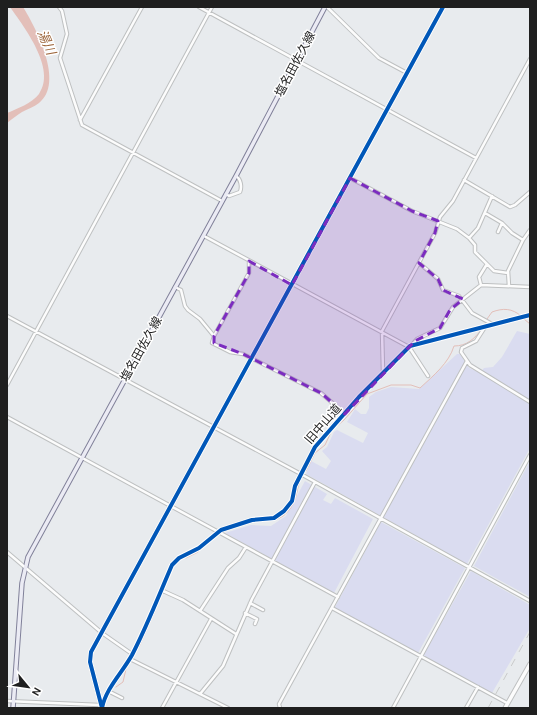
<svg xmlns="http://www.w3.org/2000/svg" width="537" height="715" viewBox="0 0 537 715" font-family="Karla,'Noto Sans JP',sans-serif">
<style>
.farmland{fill:#dadcf0}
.water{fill:#e3bfb9}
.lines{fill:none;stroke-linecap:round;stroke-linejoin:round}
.stream{stroke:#e3bfb9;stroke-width:1}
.minor-casing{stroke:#bec0c1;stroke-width:4.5}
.tertiary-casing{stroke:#bec0c1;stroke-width:5.5}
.secondary-casing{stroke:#808099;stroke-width:5.5}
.minor{stroke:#fcfcfc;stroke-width:2.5}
.tertiary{stroke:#fcfcfc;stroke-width:3.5}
.secondary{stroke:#ebebf4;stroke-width:3.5}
.rail{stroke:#cacbcb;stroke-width:1;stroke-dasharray:8 8;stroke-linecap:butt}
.cycleway-casing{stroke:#fff;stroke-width:6}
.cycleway{stroke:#0057b8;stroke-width:4}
.marked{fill:#7b2cbf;fill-opacity:0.2;stroke:#7b2cbf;stroke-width:3;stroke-dasharray:8 5;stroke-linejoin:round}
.labels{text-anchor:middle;stroke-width:3;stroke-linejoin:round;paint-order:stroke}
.street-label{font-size:12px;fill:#1f1f1f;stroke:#fff}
.water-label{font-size:13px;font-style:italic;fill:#9d663c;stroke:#fff}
</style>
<rect width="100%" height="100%" fill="#e8ebee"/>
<path class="farmland" d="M517,331L530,334V448L467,564L306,474L311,461L326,469L331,461L322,451L327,447L334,432L337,430L363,443L368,433L347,422L355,409L361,414H366L369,408V397L376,392L391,387L419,389L457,354H460L469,368L480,373L484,368L493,367L502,357Z
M530,461V597L474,566Z
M305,481L327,494L323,500L331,504L335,498L373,519L334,593L225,533L251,525L271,526L286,516Z
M381,522L465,568L418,653L334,609Z
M471,571L530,605V628L492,693L423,656Z"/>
<path class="water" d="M10,7H23C36,28 65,83 39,103C34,107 27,109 22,112C17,115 12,119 7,123V113C17,109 32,103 39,94C57,69 24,27 10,7Z"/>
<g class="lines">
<path class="stream" d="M487,319L492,312C503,308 512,308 521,316
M524,319L530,324
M306,471L315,453L325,445L332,430L344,420L367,394L391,385H411L420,388C433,376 449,363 454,346C467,346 474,339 482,329
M223,532C233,528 245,522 256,521C273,520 283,522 293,504C297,497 297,488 300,480
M213,538L219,534
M186,558L198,552L205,545
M139,647L155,611
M116,687L123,682L126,669"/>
<defs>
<path id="minor" d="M59,7L62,11L67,34L60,58L82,125L222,201
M199,7L476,158
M327,7L379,58L407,73
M80,120L142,7
M350,178L412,211L457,229L469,238L475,245V252L487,264L479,277L481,285
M464,180L510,207L515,205L530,192
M226,194L229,196L240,192C242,187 241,179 236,176
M485,213L502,223L498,232
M502,223L512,233L523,240
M204,236L409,347L428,376
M469,238L478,228L492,196
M419,263L438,279L443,290L459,296L472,313L492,324
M487,264L494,271L508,273
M509,286L508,271L523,240L530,230
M175,287L181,290L185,306L188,310L200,319L214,336L212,343L230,352L243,354L321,393L345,414
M7,316L299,473L530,601
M485,327L476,341L462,348L461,352L470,365L530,402
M214,336L249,273V261
M412,345L417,339L440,328L453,307L481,285L530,287
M383,372L382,331L435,233L440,217L453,201L530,59
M7,385L212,7
M7,417L338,597
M7,552L102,633L132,654
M161,590L183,600L236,634
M250,603L263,610
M332,608L507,703
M200,611L228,568L239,558L246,547
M245,613L257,619L255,624
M130,659L228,708
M108,691L122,698
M200,694L223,666L252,599L315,482
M7,701L99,705
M102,708C106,688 123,673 132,655C147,626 159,595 172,565L179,558L199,548L221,530L252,520L274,518L284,511L292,501L295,486L315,447L359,397L410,346L530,315
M162,708L211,619
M280,708L279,704L467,361
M393,708L530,455
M466,708L478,687"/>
<path id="tertiary" d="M102,708L90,662L91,652L443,7
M505,708L530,664"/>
<path id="secondary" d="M13,708L22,583L28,557L236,176L325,7"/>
</defs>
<use href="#minor" class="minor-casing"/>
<use href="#tertiary" class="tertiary-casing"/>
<use href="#secondary" class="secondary-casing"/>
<use href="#minor" class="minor"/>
<use href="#tertiary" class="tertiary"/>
<use href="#secondary" class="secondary"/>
<path class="rail" d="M488,708L530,632"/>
<defs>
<path id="cycleway" d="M102,708L90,662L91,652L443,7
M102,708C106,688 122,673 132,655C147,626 159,595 172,565L179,558L199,548L221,530L252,520L274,518L284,511L292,501L295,486L315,447L359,397L410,346L530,315"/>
</defs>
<use href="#cycleway" class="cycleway-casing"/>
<use href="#cycleway" class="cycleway"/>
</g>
<path class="marked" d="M350,178L412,211L438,221L435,233L419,263L438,279L443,290L463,299L450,310L440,328L415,341L345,414L321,393L243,354L214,343V336L249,273V261L292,285Z"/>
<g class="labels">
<g class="street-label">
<text transform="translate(295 64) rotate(-62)" y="4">塩名田佐久線</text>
<text transform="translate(141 349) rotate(-61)" y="4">塩名田佐久線</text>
<text transform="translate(323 424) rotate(-49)" y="4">旧中山道</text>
</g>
<g class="water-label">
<text transform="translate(47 42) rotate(66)" y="5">湯川</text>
</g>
</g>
<rect width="537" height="715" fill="none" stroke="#1f1f1f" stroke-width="16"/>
<g transform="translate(28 687) rotate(119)" stroke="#ffffff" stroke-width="3" paint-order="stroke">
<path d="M0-3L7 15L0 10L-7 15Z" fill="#1f1f1f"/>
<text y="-6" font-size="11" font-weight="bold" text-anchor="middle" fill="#1f1f1f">N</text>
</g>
</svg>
